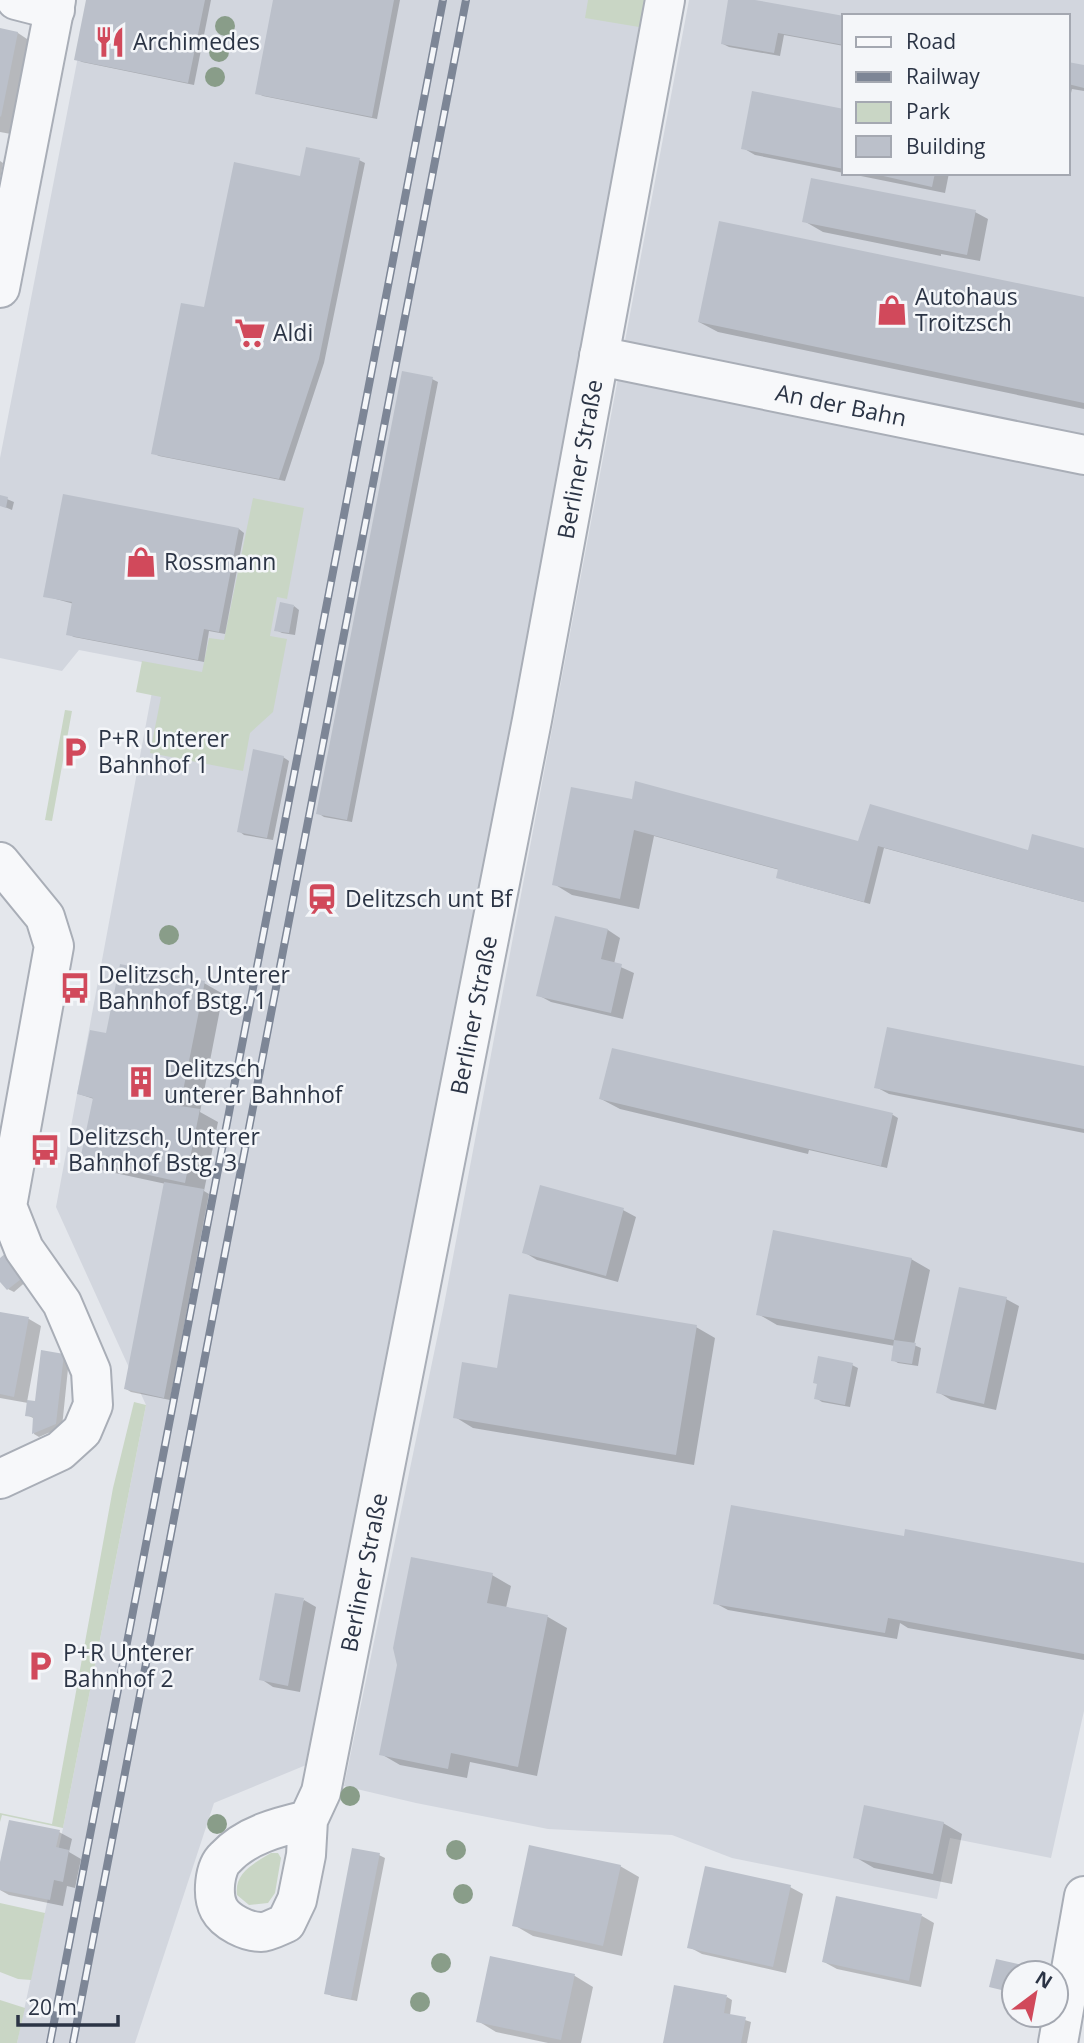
<svg xmlns="http://www.w3.org/2000/svg" width="1084" height="2043" viewBox="0 0 1084 2043" font-family="'Open Sans',sans-serif">
<style>
.built{fill:#d2d6de;fill-rule:evenodd}
.green{fill:#c9d6c5}
.shadow{fill:#0003}
.building{fill:#bbc0ca}
.lines{fill:none;stroke-linecap:round;stroke-linejoin:round}
.minor-casing{stroke:#a9aeb7;stroke-width:42}
.minor{stroke:#f7f8fa;stroke-width:38}
.rail-casing{stroke:#7d8696;stroke-width:8}
.rail{stroke:#f4f6f9;stroke-width:5;stroke-dasharray:16;stroke-linecap:butt}
.tree{fill:#899d89}
.labels{text-anchor:middle;stroke-width:5;stroke-linejoin:round;paint-order:stroke}
.poi-label{font-size:23px;fill:#2b3445;stroke:#f4f6f9;text-anchor:start}
.street-label{font-size:23px;fill:#2b3445;stroke:#f4f6f9}
</style>
<rect width="100%" height="100%" fill="#e4e7ec"/>
<path class="built" d="M89,0H646L645,28L311,1763L214,1803L135,2043H17L63,1828L146,1405L56,1207L157,665L79,650L62,671L0,658V458Z
M689,0H1084V1711L1051,1858L950,1838L937,1899L732,1858L672,1835L548,1829L416,1803L344,1786L444,1305ZM844,16H1068V173H844Z"/>
<path class="green" d="M588,0H650L645,28L585,18Z
M253,498L304,508L287,599L277,597L270,636L287,639L273,712L250,733L243,771L150,753L161,697L136,692L142,661L202,672L209,638L224,640Z
M65,710L72,711L52,821L45,820Z
M134,1402L146,1405L63,1828L2,1815L0,1822V1813L52,1824L113,1488Z
M271,1853H278L281,1858L275,1893L268,1903L249,1905L237,1895C234,1872 255,1863 271,1853Z
M0,1903L45,1913L31,1980L18,1979L0,1972Z
M0,2000L25,2008L17,2043H0Z"/>
<path class="shadow" d="M87,0H211L194,85L82,62L76,59Z
M275,0H400L377,119L263,96L257,93Z
M730,0H744L844,18V46L784,35L780,56L729,47L723,44Z
M0,30L18,33L30,41L11,134L0,132Z
M1068,63L1084,67V91L1072,89L1068,105Z
M754,93L844,111V173L755,155L743,148Z
M359,160L365,163L324,363L285,481L159,456L153,453L206,309Z
M0,161L3,163L0,180Z
M846,173H949L945,193Z
M975,212L988,219L980,261L941,254V256L823,232L804,221Z
M1084,299V409L718,332L699,322Z
M432,379L438,382L352,822L324,817L318,813Z
M2,497L14,502L12,510L0,505Z
M239,529L244,533L225,634L209,631L204,662L74,637L68,634L74,604L45,596Z
M294,606L299,610L295,635L282,633L276,630Z
M283,757L289,761L273,840L244,835L239,831Z
M573,789L859,843L1029,853L1084,850V902L884,848L870,904L784,880L780,870L654,836L639,909L572,895L554,884Z
M556,918L608,930L620,938L614,964L634,973L623,1019L551,1002L538,995Z
M204,983L223,994L200,1112L218,1122L204,1191L209,1194L170,1400L131,1392L126,1389L166,1184L101,1170L82,1159L94,1099L79,1094L105,1035Z
M613,1050L893,1115L898,1118L887,1168L809,1150L808,1154L620,1109L601,1099Z
M1084,1068V1133L889,1094L876,1087Z
M623,1210L636,1217L618,1282L537,1260L524,1252Z
M911,1259L930,1270L914,1345L921,1348L918,1366L898,1363L893,1360L895,1346L777,1325L758,1314Z
M0,1260L29,1279L14,1292L8,1289L0,1279Z
M1006,1299L1019,1306L996,1410L951,1400L938,1392Z
M0,1314L29,1319L41,1326L27,1402L36,1403L64,1355L69,1359L62,1427L39,1437L34,1434L35,1419L27,1415L28,1403L0,1398Z
M696,1327L715,1338L694,1465L473,1428L455,1417L498,1370Z
M852,1365L858,1368L850,1407L822,1402L816,1398Z
M905,1538L1084,1564V1660L908,1628L900,1623L897,1639L728,1610L715,1603Z
M492,1575L511,1586L506,1608L548,1617L567,1628L537,1776L470,1762L467,1778L400,1765L381,1754L399,1664Z
M304,1600L316,1607L300,1692L273,1687L261,1679Z
M943,1823L962,1834L952,1884L874,1868L855,1857Z
M59,1832L72,1839L69,1852L81,1859L75,1888L67,1886L63,1906L9,1895L0,1890V1871Z
M379,1855L385,1858L357,2001L332,1996L326,1993Z
M620,1866L639,1877L622,1956L533,1936L514,1925Z
M790,1887L803,1894L786,1973L702,1954L689,1947Z
M922,1916L934,1923L921,1987L837,1969L824,1962Z
M491,1958L575,1976L593,1987L581,2043H548L496,2032L478,2021Z
M1022,1967L1028,1970L1027,1973H1014V1993L991,1986Z
M727,1997L732,2000L730,2015L751,2022L747,2043H665Z"/>
<path class="building" d="M86,0H205L188,83L74,60Z
M273,0H394L372,117L255,94Z
M728,0H755L844,16V45L778,33L774,53L721,44Z
M0,28L18,32L1,117L0,116Z
M1068,62L1084,65V88L1068,84Z
M752,91L844,109V169L741,149Z
M306,147L360,158L319,359L279,479L151,454L181,303L204,307L234,162L300,176Z
M870,173H935L932,187Z
M811,178L976,210L967,255L802,222Z
M719,221L1084,297V403L698,322Z
M402,371L433,377L347,820L316,814Z
M63,494L239,528L219,632L204,629L198,660L66,635L72,602L43,597Z
M0,495L8,497L6,508L0,506Z
M280,602L294,605L289,633L274,631Z
M253,749L284,756L267,838L237,832Z
M635,781L858,841L870,804L1028,850L1032,834L1084,848V902L878,846L864,902L776,878L778,869L634,830L620,899L552,885L571,787L632,799Z
M555,916L608,929L601,959L622,964L611,1013L536,996Z
M120,964L205,981L180,1106L200,1109L185,1183L80,1160L93,1098L77,1094L90,1030L106,1033Z
M887,1027L1084,1066V1129L874,1088Z
M612,1048L893,1113L881,1166L599,1099Z
M164,1182L204,1189L164,1398L124,1389Z
M540,1185L624,1208L606,1276L522,1253Z
M773,1230L912,1258L894,1340L756,1315Z
M6,1253L25,1276L7,1290L0,1282V1258Z
M959,1287L1007,1297L984,1404L936,1393Z
M509,1294L697,1325L676,1455L453,1418L462,1362L497,1368Z
M0,1312L29,1317L14,1397L0,1394Z
M894,1340L916,1343L912,1364L891,1361Z
M41,1350L64,1354L56,1424L32,1434L33,1417L25,1416L26,1409L27,1400L35,1401Z
M818,1356L853,1363L845,1405L814,1399L817,1384L813,1383Z
M731,1505L904,1536L905,1529L1084,1563V1654L888,1618L885,1633L713,1604Z
M411,1557L493,1573L487,1603L548,1615L518,1767L451,1753L448,1769L379,1755L397,1665L393,1648Z
M275,1593L304,1598L288,1686L259,1680Z
M864,1805L944,1822L933,1874L853,1858Z
M9,1820L60,1830L56,1847L69,1850L63,1882L54,1880L50,1900L0,1890V1862Z
M529,1845L621,1865L603,1946L512,1926Z
M352,1848L380,1853L351,1999L324,1994Z
M705,1866L791,1885L773,1967L687,1948Z
M836,1896L922,1914L909,1981L822,1962Z
M490,1956L575,1974L561,2040L476,2022Z
M996,1959L1022,1965L1021,1973H1014V1993L989,1987Z
M674,1985L727,1995L724,2013L746,2017L741,2043H663Z"/>
<g class="lines">
<defs>
<g id="minor">
<path d="M16,0L55,10"/>
<path d="M0,288L56,0"/>
<path id="s1" d="M599,356L1084,455"/>
<path d="M0,862L45,917L54,946L7,1206L24,1249L62,1303L91,1371L93,1405L82,1431L60,1451L0,1479"/>
<path id="s2" d="M308,1820C278,1827 246,1835 225,1858C214,1868 212,1896 219,1909C226,1922 247,1932 261,1932C268,1932 279,1926 286,1923L297,1900L306,1855L308,1820L321,1792L532,720L665,0"/>
<path d="M1058,2043L1084,1896"/>
</g>
</defs>
<use href="#minor" class="minor-casing"/>
<use href="#minor" class="minor"/>
<defs>
<path id="rail" d="M50,2043L443,0
M73,2043L466,0"/>
</defs>
<use href="#rail" class="rail-casing"/>
<use href="#rail" class="rail"/>
</g>
<g class="tree">
<circle cx="225" cy="26" r="10"/>
<circle cx="219" cy="52" r="10"/>
<circle cx="215" cy="77" r="10"/>
<circle cx="169" cy="935" r="10"/>
<circle cx="350" cy="1796" r="10"/>
<circle cx="217" cy="1824" r="10"/>
<circle cx="456" cy="1850" r="10"/>
<circle cx="463" cy="1894" r="10"/>
<circle cx="441" cy="1963" r="10"/>
<circle cx="420" cy="2002" r="10"/>
</g>
<defs>
<symbol id="restaurant-bare" viewBox="-9 -9 18 18"><path d="M-5-6h1v4h1v-4h1v4h1v-4h1v5L-1.5 .5V6h-2V.5L-5-1ZM5-6V6H3V1.5H1.5Q1.5-4 5-6Z" fill="#d1495b" stroke="#f4f6f9" stroke-width="2.5" paint-order="stroke"/></symbol>
<symbol id="shop-bare" viewBox="-9 -9 18 18"><path d="M-5-2.5h2.3a2.7 3.5 0 0 1 5.4 0H5L5.5 6h-11ZM-1.5-2.5h3a1.5 2.3 0 0 0-3 0Z" fill="#d1495b" stroke="#f4f6f9" stroke-width="2.5" paint-order="stroke"/></symbol>
<symbol id="supermarket-bare" viewBox="-9 -9 18 18"><path d="M-6-5.5h2.5l.6 2H6L4.5 2H-2.5L-4.4-4H-6ZM-1.5 3.2a1.3 1.3 0 1 0 .1 0ZM3 3.2a1.3 1.3 0 1 0 .1 0Z" fill="#d1495b" stroke="#f4f6f9" stroke-width="2.5" paint-order="stroke"/></symbol>
<symbol id="parking-bare" viewBox="-9 -9 18 18"><path d="M-3.5-5.5H1a3.5 3.5 0 0 1 0 7H-1V5.5H-3.5ZM-1-3.4V-.6H.8a1.4 1.4 0 0 0 0-2.8Z" fill="#d1495b" stroke="#f4f6f9" stroke-width="2.5" paint-order="stroke"/></symbol>
<symbol id="station-bare" viewBox="-9 -9 18 18"><path d="M-3-6H3Q5-6 5-4V2Q5 4 3 4L4.5 6H3L1.5 4h-3L-3 6H-4.5L-3 4Q-5 4-5 2V-4Q-5-6-3-6ZM-3.5-4v3h7v-3ZM-3.5 1v1.5H-2V1ZM2 1v1.5H3.5V1Z" fill="#d1495b" stroke="#f4f6f9" stroke-width="2.5" paint-order="stroke"/></symbol>
<symbol id="bus-bare" viewBox="-9 -9 18 18"><path d="M-5-6H5V4H4V6H2V4H-2V6H-4V4H-5ZM-3.5-4V0h7V-4ZM-3.5 1.2v1.5H-2V1.2ZM2 1.2v1.5H3.5V1.2Z" fill="#d1495b" stroke="#f4f6f9" stroke-width="2.5" paint-order="stroke"/></symbol>
<symbol id="building-bare" viewBox="-9 -9 18 18"><path d="M-4-6H4V6H1V3H-1V6H-4ZM-2.5-4.3h1.7v1.8h-1.7ZM.8-4.3h1.7v1.8H.8ZM-2.5-1h1.7V.8h-1.7ZM.8-1h1.7V.8H.8Z" fill="#d1495b" stroke="#f4f6f9" stroke-width="2.5" paint-order="stroke"/></symbol>
</defs>
<g fill-rule="evenodd">
<use href="#restaurant-bare" x="88" y="20" width="44" height="44"/>
<use href="#shop-bare" x="870" y="288" width="44" height="44"/>
<use href="#supermarket-bare" x="228" y="311" width="44" height="44"/>
<use href="#shop-bare" x="119" y="540" width="44" height="44"/>
<use href="#parking-bare" x="53" y="730" width="44" height="44"/>
<use href="#station-bare" x="300" y="877" width="44" height="44"/>
<use href="#bus-bare" x="53" y="966" width="44" height="44"/>
<use href="#building-bare" x="119" y="1060" width="44" height="44"/>
<use href="#bus-bare" x="23" y="1128" width="44" height="44"/>
<use href="#parking-bare" x="18" y="1644" width="44" height="44"/>
</g>
<g class="labels">
<g class="poi-label">
<text x="133" y="50">Archimedes</text>
<text x="915" y="305">Autohaus<tspan x="915" dy="26">Troitzsch</tspan></text>
<text x="273" y="341">Aldi</text>
<text x="164" y="570">Rossmann</text>
<text x="98" y="747">P+R Unterer<tspan x="98" dy="26">Bahnhof 1</tspan></text>
<text x="345" y="907">Delitzsch unt Bf</text>
<text x="98" y="983">Delitzsch, Unterer<tspan x="98" dy="26">Bahnhof Bstg. 1</tspan></text>
<text x="164" y="1077">Delitzsch<tspan x="164" dy="26">unterer Bahnhof</tspan></text>
<text x="68" y="1145">Delitzsch, Unterer<tspan x="68" dy="26">Bahnhof Bstg. 3</tspan></text>
<text x="63" y="1661">P+R Unterer<tspan x="63" dy="26">Bahnhof 2</tspan></text>
</g>
<g class="street-label">
<text dy="8" stroke="none"><textPath href="#s1" startOffset="247">An der Bahn</textPath></text>
<text dy="8" stroke="none"><textPath href="#s2" startOffset="1718">Berliner Straße</textPath></text>
<text dy="8" stroke="none"><textPath href="#s2" startOffset="1152">Berliner Straße</textPath></text>
<text dy="8" stroke="none"><textPath href="#s2" startOffset="584">Berliner Straße</textPath></text>
</g>
</g>
<rect x="842" y="14" width="228" height="161" fill="#f4f6f9" stroke="#a4a8b1" stroke-width="2"/>
<rect x="856" y="37" width="35" height="10" fill="#f7f8fa" stroke="#a4a8b1" stroke-width="2"/>
<text x="906" y="49" font-size="21" fill="#2b3445">Road</text>
<rect x="856" y="72" width="35" height="10" fill="#7d8696" stroke="#a4a8b1" stroke-width="2"/>
<text x="906" y="84" font-size="21" fill="#2b3445">Railway</text>
<rect x="856" y="102" width="35" height="21" fill="#c9d6c5" stroke="#a4a8b1" stroke-width="2"/>
<text x="906" y="119" font-size="21" fill="#2b3445">Park</text>
<rect x="856" y="136" width="35" height="21" fill="#bbc0ca" stroke="#a4a8b1" stroke-width="2"/>
<text x="906" y="154" font-size="21" fill="#2b3445">Building</text>
<g transform="translate(1035 1994) rotate(32)"><circle r="33" fill="#f4f6f9" stroke="#a4a8b1" stroke-width="2"/>
<path d="M0-5L12 26L0 18L-12 26Z" fill="#d1495b"/>
<text y="-10" font-size="19" font-weight="bold" text-anchor="middle" fill="#2b3445">N</text>
</g>
<path d="M18 2015v10h100v-10" fill="none" stroke="#2b3445" stroke-width="3.5"/>
<text x="28" y="2015" font-size="21" fill="#2b3445" stroke="#f4f6f9" stroke-width="5" paint-order="stroke">20 m</text>
</svg>
